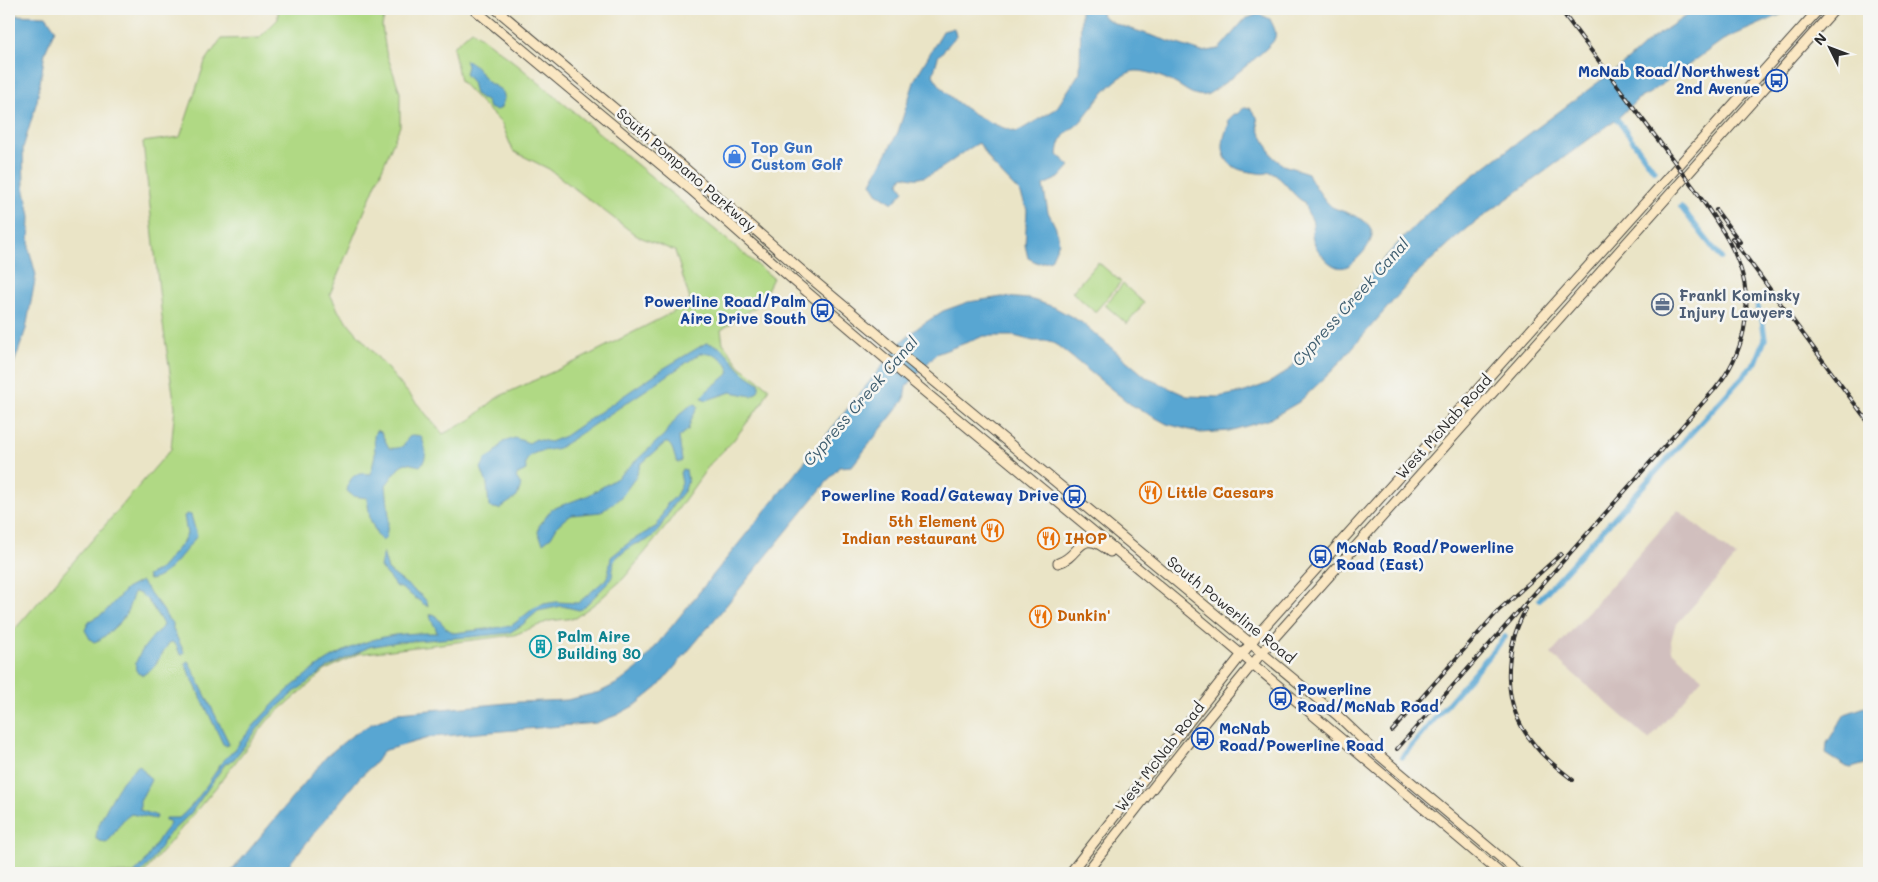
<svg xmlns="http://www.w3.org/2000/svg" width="1878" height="882" viewBox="0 0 1878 882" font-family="Mali,sans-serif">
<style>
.industrial{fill:#d1bfbe}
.green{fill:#b0d984;stroke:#6e8258}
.water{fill:#59a6d2;stroke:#42687e}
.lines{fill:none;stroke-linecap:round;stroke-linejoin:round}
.canal{stroke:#59a6d2;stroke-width:5.5}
.secondary-casing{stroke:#484742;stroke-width:11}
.secondary{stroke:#fae7c3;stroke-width:9}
.rail-casing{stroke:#2b2b2b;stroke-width:4}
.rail{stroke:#f6f6f2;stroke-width:2;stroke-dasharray:5.5;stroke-linecap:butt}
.labels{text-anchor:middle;stroke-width:5;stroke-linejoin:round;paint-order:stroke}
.transit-label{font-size:15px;font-weight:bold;fill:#164399;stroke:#f6f6f2;text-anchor:end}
.shop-label{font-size:15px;font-weight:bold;fill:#366cbe;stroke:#f6f6f2;text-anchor:start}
.street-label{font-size:15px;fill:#2b2b2b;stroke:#f6f6f2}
.service-label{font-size:15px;font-weight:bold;fill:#4e5e75;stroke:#f6f6f2;text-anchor:start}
.food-label{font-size:15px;font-weight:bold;fill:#c56008;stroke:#f6f6f2;text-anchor:start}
.culture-label{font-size:15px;font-weight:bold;fill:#0d838f;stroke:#f6f6f2;text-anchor:start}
.water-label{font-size:16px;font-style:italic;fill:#3d5c6e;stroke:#f6f6f2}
</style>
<rect width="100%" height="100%" fill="#f6f6f2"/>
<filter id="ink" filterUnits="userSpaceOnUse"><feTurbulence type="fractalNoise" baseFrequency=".02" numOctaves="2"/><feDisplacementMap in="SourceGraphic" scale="10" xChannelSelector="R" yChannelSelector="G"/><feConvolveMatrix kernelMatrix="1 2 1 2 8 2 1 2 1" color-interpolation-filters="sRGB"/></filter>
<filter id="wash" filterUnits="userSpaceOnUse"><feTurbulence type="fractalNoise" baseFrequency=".0096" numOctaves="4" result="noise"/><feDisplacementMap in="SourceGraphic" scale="20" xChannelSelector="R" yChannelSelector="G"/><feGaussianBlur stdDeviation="1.12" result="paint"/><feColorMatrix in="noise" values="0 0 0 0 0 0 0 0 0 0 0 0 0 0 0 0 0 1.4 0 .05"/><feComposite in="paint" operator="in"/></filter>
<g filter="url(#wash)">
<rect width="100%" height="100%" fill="#eae4c6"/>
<path class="industrial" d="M1678,510L1736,557L1675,626L1671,641L1672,651L1702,678L1649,740L1551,654Z"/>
<path class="green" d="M278,9H386L382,26L386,52L400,92V126L330,294L339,312L443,434L470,420L498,397L581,359L675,311L690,300L675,251L637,236L549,169L513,151L502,124L460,81L453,47L472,30L514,62L773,278L760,304L721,330L723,343L740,366L769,388L763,402L732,442L710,464L664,529L624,578L597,602L575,618L549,621L514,635L358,654L326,670L268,720L217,786L144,873H9V636L171,449L175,407L162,318L143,142L180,137L205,62L221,39L259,38L278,19Z
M1098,262L1121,282L1095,312L1072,292Z
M1123,284L1144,303L1127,324L1105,305Z"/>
<path class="water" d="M1081,9H1098L1105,18L1116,24L1202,52L1219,49L1245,19L1259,14L1270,19C1273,26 1278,32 1274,40C1271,47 1214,93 1206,95C1194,97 1188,91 1178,85C1168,79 1147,70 1135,71C1117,73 1095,103 1085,116C1074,133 1060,128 1058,155L1070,166L1059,178L1043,185L1048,212L1056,228L1059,242L1051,260L1038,263L1028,258L1025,245L1027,210L1021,194L993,165L979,143C961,152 938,175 919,178C915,179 908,177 903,176L899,183L904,191L893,203L877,193L871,183L898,132L915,79L943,31L954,28L956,36L938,57L933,75C949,103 986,124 1017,132L1056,109L1080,72Z
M1696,9H1794L1723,40L1650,93L1638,99L1617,119L1474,223L1450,243L1420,270L1333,370L1299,402L1268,420L1229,431L1201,433L1167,424L1130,404L1058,346L1049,341H1033L1014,336H984L936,354L906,387L904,400L852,466L839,467L720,613L658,687L637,704L617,715L596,723L432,737L383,751L376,762L359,778L282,873H230L327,756L350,737L371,724L398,713L519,702L567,700L600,692L620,682L638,668L903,340L920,326L943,311L968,302L1002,297L1030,299L1054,307L1081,322L1147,378L1187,396L1218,397L1245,392L1269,383L1290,369C1340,310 1388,248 1446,196L1628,60L1650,40Z
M9,15L46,16L55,29L45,53L37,101L23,148L24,186L30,216L29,249L36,275L26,329L9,378Z
M465,60C476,63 479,71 485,79C495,90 512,87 500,109L496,110L489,108L487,102L475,94L472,82L465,74L467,66Z
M1245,107L1250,108L1257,117L1259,130L1273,157L1283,165L1308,173C1311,181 1325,202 1332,207C1344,213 1371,217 1372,234C1372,242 1364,252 1359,257C1344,273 1334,270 1321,254C1317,249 1312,241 1312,234C1312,230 1314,227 1313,223C1312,218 1310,217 1308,213C1306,210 1305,205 1304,202C1291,195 1285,179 1270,172C1263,175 1259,173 1251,172C1222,169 1217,148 1229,124L1228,120L1234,114H1237Z
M706,343C729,346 729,361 745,374C749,377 754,380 759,383C760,390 758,392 752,396L731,392L707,400L701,398C707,388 722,381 730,372C725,358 716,352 701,353L559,448C545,452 523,449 526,470L518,474L516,477L521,485L517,497L499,509L489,507L487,484L481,468L486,459L494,454L503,442L515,438L529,443L536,439L550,442L565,436L661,370Z
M692,404H696L698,407L691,420L688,430L679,437L682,461L678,463C673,457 675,449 668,443H665L641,464L635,478L622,496L615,502L601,512L572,515L566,518L558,525L551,537L543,543L538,533L539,526L552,509L589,495L617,478L664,435L678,416Z
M376,430L381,432L389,448C414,451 399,431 421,436C425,445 429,458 420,466L406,463L401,465L386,485L389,516L386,538L382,541L377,535L370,519L367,498L353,496L347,491C350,474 356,473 371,474L375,454L374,436Z
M682,469L686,470L688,481L685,490L673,505L657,533L646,541L633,545L617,557L614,561L612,577L608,583L582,609L579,610L562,606L538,611L522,625L509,633L470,637L397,642L369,647L328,667L292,694L266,718L234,759L225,764L191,813L168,835L151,862L140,873H134L144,863L162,834L170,824L169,821L165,820V818H179C197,803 209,781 223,761C226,757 231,754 234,750C272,701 320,651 384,637C401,633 419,633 437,633C436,626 431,622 430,615L434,614L446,628L454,633L511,626L534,608L544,604L556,602L578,603L605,580L608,575L611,557L631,541L657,526L667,504L675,497L680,488L682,483L680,473Z
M187,514L191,515L197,536C187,548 165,580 149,580L147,576L160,569L183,542L187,534L184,516Z
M383,552L388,570L423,597L427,602L428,607L401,588L395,586C391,579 385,574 380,567Z
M141,581L163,610L168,619L173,623V629L184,652L183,655L180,654L176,645L172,642L169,643L153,668L143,675C121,670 153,636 162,627L163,624C156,614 148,594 134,592C126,616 126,618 107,634C101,639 100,640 94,642L90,639L85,630L89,621L104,613L126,589Z
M187,661L189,662L229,743L227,746L223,744L185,664Z
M1865,707L1869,708V763L1851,768L1847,767L1826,754L1827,743L1845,714Z
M139,765L151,780L140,801V810L157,816L155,819L131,814L123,820L108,842L105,843L96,839C95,826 115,793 122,782C127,776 133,770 139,765Z"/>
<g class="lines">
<path class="canal" d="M1617,119L1654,170
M1681,207L1721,258
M1540,599L1756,362L1765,339L1762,319L1756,302
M1402,757L1505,637"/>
</g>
</g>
<g filter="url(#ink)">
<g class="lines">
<defs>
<path id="secondary" d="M474,9L690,189L793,280L913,382L1210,628L1500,873
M496,9L664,150L801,270L888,343L1337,715L1379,755L1519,873
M1058,563C1081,557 1078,526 1110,552
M1070,873L1258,634L1819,9
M1086,873L1200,728L1274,638L1835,9"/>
</defs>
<use href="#secondary" class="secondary-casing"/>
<use href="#secondary" class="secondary"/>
<defs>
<path id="rail" d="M1560,9L1697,192
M1716,210L1740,242
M1732,238L1869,423
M1526,609C1503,651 1501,705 1533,743C1544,758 1559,769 1573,780
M1392,731L1499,610L1561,554
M1397,749L1715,389C1744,354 1755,308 1739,264C1729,237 1710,212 1694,188"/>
</defs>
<use href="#rail" class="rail-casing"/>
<use href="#rail" class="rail"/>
</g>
</g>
<defs>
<symbol id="bus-ring" viewBox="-11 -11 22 22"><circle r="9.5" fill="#f6f6f2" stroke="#1a4fb4" stroke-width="1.5"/><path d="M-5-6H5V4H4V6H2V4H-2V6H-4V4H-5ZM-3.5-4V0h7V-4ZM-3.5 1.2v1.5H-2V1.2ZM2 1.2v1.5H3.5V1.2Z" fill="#1a4fb4"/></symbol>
<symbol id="shop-ring" viewBox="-11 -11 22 22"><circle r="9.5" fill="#f6f6f2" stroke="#3f7fe0" stroke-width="1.5"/><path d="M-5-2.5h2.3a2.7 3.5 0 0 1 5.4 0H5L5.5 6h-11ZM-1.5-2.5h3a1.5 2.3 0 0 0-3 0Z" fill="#3f7fe0"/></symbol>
<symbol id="office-ring" viewBox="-11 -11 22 22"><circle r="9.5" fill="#f6f6f2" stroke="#5c6f8a" stroke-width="1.5"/><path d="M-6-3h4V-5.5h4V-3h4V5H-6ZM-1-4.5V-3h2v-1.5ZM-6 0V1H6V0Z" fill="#5c6f8a"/></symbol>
<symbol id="restaurant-ring" viewBox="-11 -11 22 22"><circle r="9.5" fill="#f6f6f2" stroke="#e8710a" stroke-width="1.5"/><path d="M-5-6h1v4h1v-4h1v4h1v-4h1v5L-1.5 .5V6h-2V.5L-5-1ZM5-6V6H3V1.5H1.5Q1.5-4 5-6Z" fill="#e8710a"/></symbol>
<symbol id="building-ring" viewBox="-11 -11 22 22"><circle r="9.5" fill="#f6f6f2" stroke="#0f9aa8" stroke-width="1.5"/><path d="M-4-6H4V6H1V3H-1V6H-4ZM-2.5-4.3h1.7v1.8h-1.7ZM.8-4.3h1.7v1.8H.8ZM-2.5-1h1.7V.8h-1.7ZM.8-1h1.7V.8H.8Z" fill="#0f9aa8"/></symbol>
</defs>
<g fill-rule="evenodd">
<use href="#bus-ring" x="1764" y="68" width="25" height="25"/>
<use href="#shop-ring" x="722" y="144" width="25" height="25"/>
<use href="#office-ring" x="1650" y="292" width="25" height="25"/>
<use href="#bus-ring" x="810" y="298" width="25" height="25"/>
<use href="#restaurant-ring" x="1138" y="480" width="25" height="25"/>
<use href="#bus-ring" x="1062" y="484" width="25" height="25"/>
<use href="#restaurant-ring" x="980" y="518" width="25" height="25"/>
<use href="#restaurant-ring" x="1036" y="526" width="25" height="25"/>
<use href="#bus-ring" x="1308" y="544" width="25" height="25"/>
<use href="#restaurant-ring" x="1028" y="604" width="25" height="25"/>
<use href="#building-ring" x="528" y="634" width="25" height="25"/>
<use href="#bus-ring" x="1268" y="686" width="25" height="25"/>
<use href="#bus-ring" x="1190" y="726" width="25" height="25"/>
</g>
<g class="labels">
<g class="transit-label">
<text x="1760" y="77">McNab Road/Northwest<tspan x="1760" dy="17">2nd Avenue</tspan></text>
<text x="806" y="307">Powerline Road/Palm<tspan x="806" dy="17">Aire Drive South</tspan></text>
<text x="1059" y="501">Powerline Road/Gateway Drive</text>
<text x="1336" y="553" text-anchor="start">McNab Road/Powerline<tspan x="1336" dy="17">Road (East)</tspan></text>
<text x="1297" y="695" text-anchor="start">Powerline<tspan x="1297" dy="17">Road/McNab Road</tspan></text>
<text x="1219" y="734" text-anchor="start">McNab<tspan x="1219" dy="17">Road/Powerline Road</tspan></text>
</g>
<g class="shop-label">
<text x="751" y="153">Top Gun<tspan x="751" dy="17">Custom Golf</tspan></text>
</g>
<g class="street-label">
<text transform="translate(686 170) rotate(41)" y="5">South Pompano Parkway</text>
<text transform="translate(1444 427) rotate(-48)" y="5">West McNab Road</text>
<text transform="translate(1231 610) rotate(39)" y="5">South Powerline Road</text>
<text transform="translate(1160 757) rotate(-52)" y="5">West McNab Road</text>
</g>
<g class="service-label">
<text x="1679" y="301">Frankl Kominsky<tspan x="1679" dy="17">Injury Lawyers</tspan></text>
</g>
<g class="food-label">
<text x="1167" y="498">Little Caesars</text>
<text x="977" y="527" text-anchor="end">5th Element<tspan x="977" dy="17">Indian restaurant</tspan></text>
<text x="1065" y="544">IHOP</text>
<text x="1057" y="621">Dunkin'</text>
</g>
<g class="culture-label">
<text x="557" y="642">Palm Aire<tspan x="557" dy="17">Building 30</tspan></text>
</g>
<g class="water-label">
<text transform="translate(1350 302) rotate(-48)" y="6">Cypress Creek Canal</text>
<text transform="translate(860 401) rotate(-49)" y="6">Cypress Creek Canal</text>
</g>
</g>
<rect width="1878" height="882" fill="none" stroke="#f6f6f2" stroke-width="30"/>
<g transform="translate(1830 48) rotate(312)" stroke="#f6f6f2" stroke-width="4" paint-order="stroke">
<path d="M0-4L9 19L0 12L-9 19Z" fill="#2b2b2b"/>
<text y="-8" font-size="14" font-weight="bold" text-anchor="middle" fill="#2b2b2b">N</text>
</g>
</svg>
